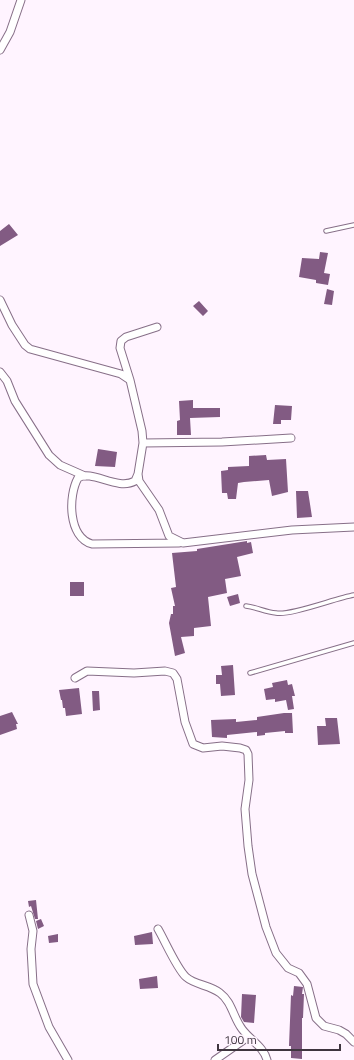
<svg xmlns="http://www.w3.org/2000/svg" width="354" height="1060" viewBox="0 0 354 1060" font-family="'Titillium Web',sans-serif">
<style>
.building{fill:#825b83}
.lines{fill:none;stroke-linecap:round;stroke-linejoin:round}
.service-casing{stroke:#876f88;stroke-width:5.5}
.minor-casing{stroke:#876f88;stroke-width:9}
.service{stroke:#fff;stroke-width:3.5}
.minor{stroke:#fff;stroke-width:7}
</style>
<rect width="100%" height="100%" fill="#fff4ff"/>
<path class="building" d="M9,224L18,235L0,246V231Z
M320,252L328,253L324,273L330,274L328,285L316,283V280L299,277L302,258L319,259Z
M327,289L334,291L332,305L324,304Z
M199,301L208,311L203,316L193,306Z
M193,400V408H220V417L190,418L191,435H177V421L180,420L179,401Z
M275,405L292,406L291,420H281V424H273Z
M98,449L117,452L115,467L95,466Z
M266,455L267,460L286,459L288,492L272,496L269,480L244,482L238,483L236,499H228L227,493H222L221,471L228,470V467L249,466V456Z
M296,491H308L312,517L297,518Z
M247,541V543L251,542L253,553L237,557L241,576L225,579L227,593L208,597L211,626L194,628V636L181,637L185,653L175,656L169,623L171,614H173V606H175L171,588L176,587L172,553L197,551V549Z
M70,582H84V596H70Z
M238,594L240,603L230,606L227,597Z
M233,665L235,695L221,696L220,684H216V675H222L221,666Z
M287,680L288,685L292,684L295,696H292L294,709L288,710L286,700L275,702V699L266,700L264,689L273,687L272,683Z
M79,688L82,714L66,716L65,708H63L62,700H61L59,690Z
M92,691H99L100,710L93,711Z
M12,712L18,724H16L17,729L0,735V716Z
M284,713H292L293,733H285V731L265,733V735L257,736V732L227,735V738L212,737L211,720L236,719V722L257,720V717Z
M325,718H337L340,744L318,745L317,726H326Z
M36,900L38,919H35L31,906L29,907L28,901Z
M41,919L44,926L38,929L36,921Z
M152,932L153,944L135,945L134,936Z
M58,934V942L49,943L48,936Z
M157,976L158,988L140,989L139,979Z
M294,986L303,987L302,994H304L303,1018H302V1059L291,1058V1046H289L291,995L293,996Z
M242,994L256,995L254,1023L244,1022L241,1017Z"/>
<g class="lines">
<defs>
<path id="service" d="M326,231L354,225
M246,606C256,607 265,612 276,613C290,616 336,598 354,595
M250,673L354,643"/>
<path id="minor" d="M0,50L10,32L21,0
M0,300L12,325L25,345L30,349L121,374L130,380L142,431L143,443L138,474L139,481L159,510L169,536L183,543L292,530L354,527
M0,372L7,381L15,401L49,455L60,465L85,476
M130,380L120,348L121,341L126,337L157,327
M143,443L222,442L291,438
M138,474L135,481C117,491 92,469 78,478C68,496 68,537 92,544L179,543
M75,678L87,671L134,673L165,671L173,673L177,679L185,722L193,744L203,748L222,746L240,748L246,750L248,754L249,780L245,809L248,846L252,874L266,927L276,953L288,968L299,973L307,984L316,1018L324,1026L339,1030L346,1034L354,1042
M29,915L33,931L31,949L33,984L49,1027L68,1060
M158,929C165,941 177,969 186,977C195,985 210,985 220,993C232,1002 233,1017 242,1029C250,1040 264,1047 267,1060
M215,1060L248,1037"/>
</defs>
<use href="#service" class="service-casing"/>
<use href="#minor" class="minor-casing"/>
<use href="#service" class="service"/>
<use href="#minor" class="minor"/>
</g>
<path d="M218 1044v6h122v-6" fill="none" stroke="#3f353f" stroke-width="2"/>
<text x="224" y="1044" font-size="12" fill="#3f353f" stroke="#fff4ff" stroke-width="3" paint-order="stroke">100 m</text>
</svg>
